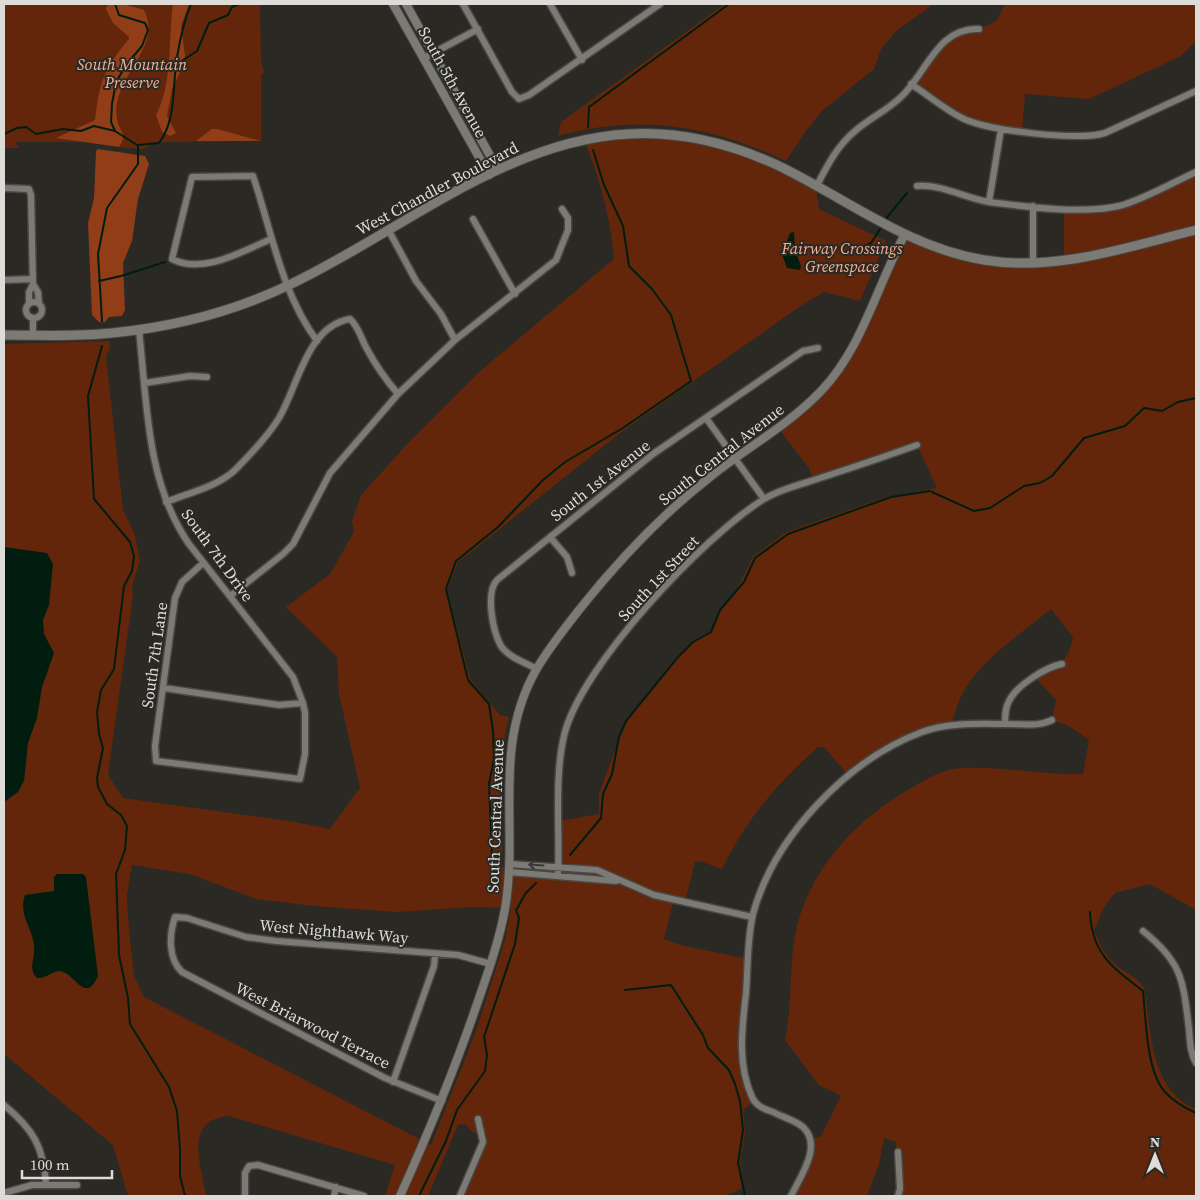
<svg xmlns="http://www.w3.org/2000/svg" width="1200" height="1200" viewBox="0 0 1200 1200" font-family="'Source Serif 4',serif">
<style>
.green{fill:#63260b;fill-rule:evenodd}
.forest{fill:#913d18}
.water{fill:#001d0f}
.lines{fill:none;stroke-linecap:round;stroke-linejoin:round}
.stream{stroke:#001d0f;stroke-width:2}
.minor-casing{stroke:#484743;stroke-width:9}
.tertiary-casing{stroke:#484743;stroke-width:10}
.secondary-casing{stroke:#484743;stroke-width:11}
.minor{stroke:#7b7a74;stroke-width:6}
.tertiary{stroke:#7b7a74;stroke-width:8}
.secondary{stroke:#7b7a74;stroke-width:9}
.oneway{stroke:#3a3934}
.labels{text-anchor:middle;stroke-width:4;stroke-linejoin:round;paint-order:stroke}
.park-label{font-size:16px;font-style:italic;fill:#f7b094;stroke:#2a2924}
.street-label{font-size:16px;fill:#dddcd9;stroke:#2a2924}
</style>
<rect width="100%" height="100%" fill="#2a2924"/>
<path class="green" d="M4,4H260L261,61L264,72L261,75V141L156,142L144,149L119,147L121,142H15L19,148H4Z
M725,4H934L896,31L881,49L874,69L822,111L805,132L786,161C711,126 640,113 558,136L561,122Z
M1005,4H1196V41L1181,56L1089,99L1025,94L1022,132L975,123L911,84L952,36L979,29L997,21Z
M675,135L754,155L816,187L819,209L886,241L860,301L824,292L802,305L624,430L458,562L447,590L470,679L500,715L509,717C496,764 504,818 502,867L558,872L560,821L599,814V794L627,718L678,655L693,641L712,630L720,609L734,595L753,557L786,532L886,497L937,488L917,445L813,480L809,468L778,428L793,416L842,363L904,236L985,260L1064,261V208L1122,205L1196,172V910L1150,884L1115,893L1104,907L1094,931C1099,941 1104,954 1112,961C1124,974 1135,974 1144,988C1152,1031 1149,1090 1196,1109V1196H898L896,1142L884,1138L879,1164L867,1196H791L809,1158L810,1139L821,1136L841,1096L819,1085L785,1040C793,1002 788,964 797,926C812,866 859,817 913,787C928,778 943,769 962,768C1002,766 1042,775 1083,774L1089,740L1067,725L1052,720L1056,700L1039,682L1036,676C1060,665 1067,664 1073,637L1051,609C1020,635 977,661 960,699C956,707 954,717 952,725L921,732L848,775L824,747H818C776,785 747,818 722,869L700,861L695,862L685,902L674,899L664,939L680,945L748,959L742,1060L754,1101L743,1110L745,1132L740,1161L743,1188L725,1196H460L483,1135L474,1133L465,1124L458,1125L428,1196H385L395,1165L229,1116C183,1120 201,1165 206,1196H128L113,1145L4,1054V344L110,341V349L106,356L123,510L135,535L140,561L132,586L133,595L108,775L123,798L295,822L330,829L360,788L339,694L337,657L286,607L330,574L354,532L352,521L361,495L409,442L480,371L614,259C612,224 598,170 583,139ZM132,865L190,874L256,899L313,906L398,912L473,907L511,908L505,940L476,1031L431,1145L144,997L134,976L128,918L127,895Z"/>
<path class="forest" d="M108,4H123L144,10C161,42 125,69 118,99C116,105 116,113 117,119C118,131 129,132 119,147L56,138L95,120C100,81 103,70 129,39V37L113,23L106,9Z
M173,4H189L181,26L185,55L184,64L172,89L167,116L176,133L170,136L162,132L156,115C173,83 168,38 173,4Z
M212,129H217L261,141H196Z
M98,149L145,156L149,164L138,199L132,241L123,263L125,310L122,316L109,317L105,322H99L92,315L88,223L94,198L96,151Z"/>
<path class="water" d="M794,232L795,250L801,266L800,270L787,268L782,254L790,233Z
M4,547L47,553L53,564L49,605L43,620L44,634L54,653L42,687L37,718L28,743L24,781L18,792L4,802Z
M57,874H83L86,877L98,976C85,1005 75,973 60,971C52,971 46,979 37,978C27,969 36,957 34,945C32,927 18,915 25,895L54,891V877Z"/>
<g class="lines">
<path class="stream" d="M115,4L119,15L145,23L148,30L142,46L126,65L116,82L112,104L111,122L115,131L137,145
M177,64L197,51L209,23L228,15L232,7L239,4
M588,127L589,107L729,4
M4,134L17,128L26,127L36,134L63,129L81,131L94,126L115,131
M884,221L907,193
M862,247L871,243L882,226
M99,281L121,276L165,262
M102,321L98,254L107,208L138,164V145L159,143C177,119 172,86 177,57C180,39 184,21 191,4
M102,346L88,396L94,499L130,542L134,556L132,571L124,586L114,669L101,690L97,712L99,734L103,748L97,778L98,787L107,804L121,815L127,826L125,850L116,874L119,955L128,998L130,1024L169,1087L177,1111L180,1150V1176L185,1196
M932,492L974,511L990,508L1024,486L1040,483L1052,476L1084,438L1125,426L1144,408L1162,411L1178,402L1196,398
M570,855L601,818L603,794L612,774L619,737L626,721L678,657L693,642L711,632L720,610L744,582L755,558L788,534L891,497L930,491
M493,879L489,784L494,759L493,731L489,704L468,680L446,589L456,561L498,527L543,480L565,462L623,428L691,381L671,315L652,289L629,266L623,226L604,185L593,150
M517,909L525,894L536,883
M1090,912C1092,954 1112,967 1143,991C1146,1018 1146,1071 1165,1092C1173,1101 1185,1108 1196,1113
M625,990L671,985L703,1035L708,1048L729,1070L735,1084L740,1101L743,1130L738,1163L745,1196
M419,1196L446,1141L457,1110L485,1071L487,1055L484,1037L515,944L519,918L516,910"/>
<defs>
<path id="minor" d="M463,4L512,92L519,99L529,95L660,4
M550,4L582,60
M424,58L478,29
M911,84C928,95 944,109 962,118C988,131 1078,141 1105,133L1196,91
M917,186C941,184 965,198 989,202C1027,207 1086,215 1123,205C1148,197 1172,183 1196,172
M816,187C827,166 837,146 855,131C870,118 888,110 902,96C927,72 938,27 979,29
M4,188L29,189L31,195L33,284L29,292V304
M989,202L1001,129
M473,219L515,294
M389,231L416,281L441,314L455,340
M271,239C243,251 203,275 172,259L192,177L253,176C272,232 281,292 317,341
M1033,263V206
M4,280L32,279
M33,284L38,292L39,303
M26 310a8 8 0 1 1 16 0a8 8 0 1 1-16 0Z
M33,318V335
M139,330C147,402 146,482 189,544L293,677L303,703L305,713V754L300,779L156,761L155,746L175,598L182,582L203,563
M145,383L190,376L207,377
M706,418L764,499
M166,502C188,493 217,487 235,470C250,455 268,436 279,418C298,386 307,326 350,319C359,327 361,339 367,349C376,366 386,380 398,394
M550,537L567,557L572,573
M230,596L283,554L293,544L330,473L398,394L455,340L556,260L568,230V218L562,209
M537,669C526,663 508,657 501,646C493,632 485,593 497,580L653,454L803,351L818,348
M164,688L279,705L303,703
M1005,724C1005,716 1005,708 1009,701C1017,685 1046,667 1062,664
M509,864L597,870L654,895L752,917
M509,872L616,881
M558,876C560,832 554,778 564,736C579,668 704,536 764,499C780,489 800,485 817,479C851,468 884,457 917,445
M1143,931C1183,963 1183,981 1189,1029C1190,1041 1190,1053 1196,1063
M393,1082L434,966L435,954
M442,1101L385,1078L182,972C168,959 169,935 175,917L187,918L246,937L276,941L458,955L491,964
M4,1105C33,1129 44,1147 46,1185
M898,1152L900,1189L898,1196
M4,1193L32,1185H77
M245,1196V1173L249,1166L258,1165L364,1196
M334,1196L336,1187
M460,1196L483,1142L478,1119
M791,1196C800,1177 823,1146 803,1127C795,1120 782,1117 773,1112C764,1109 756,1106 752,1097C737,1064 742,1028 746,993C748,967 747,940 753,914C774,837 847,760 922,732C948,722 980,724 1008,724C1023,724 1038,727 1052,720"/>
<path id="tertiary" d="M393,4L489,175
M406,4L498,170
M400,1196C428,1134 454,1071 476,1007C487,975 499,942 505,909C519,826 492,748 536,670C548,649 564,629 579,610C618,561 660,516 710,477C746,448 789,425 822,390C862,348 877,286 904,236"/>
<path id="secondary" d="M4,335C40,335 76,337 112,333C172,327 235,311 289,285C399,233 505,140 629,134C680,131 731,144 777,165C846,198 906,247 984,260C1056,272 1127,247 1196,230"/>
</defs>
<use href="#minor" class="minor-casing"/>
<use href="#tertiary" class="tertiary-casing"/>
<use href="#secondary" class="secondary-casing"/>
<use href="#minor" class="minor"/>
<use href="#tertiary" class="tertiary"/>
<use href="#secondary" class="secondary"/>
</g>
<defs><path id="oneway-shaft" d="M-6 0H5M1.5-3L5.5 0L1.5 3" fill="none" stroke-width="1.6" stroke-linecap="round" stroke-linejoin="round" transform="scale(1.25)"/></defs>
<use class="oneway" href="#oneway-shaft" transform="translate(536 865) rotate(-176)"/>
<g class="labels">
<g class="park-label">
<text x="132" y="70">South Mountain<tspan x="132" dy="18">Preserve</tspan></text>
<text x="842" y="254">Fairway Crossings<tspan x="842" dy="18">Greenspace</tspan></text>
</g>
<g class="street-label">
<text transform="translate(453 82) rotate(61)" y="6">South 5th Avenue</text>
<text transform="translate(437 188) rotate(-28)" y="6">West Chandler Boulevard</text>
<text transform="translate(721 454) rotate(-38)" y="6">South Central Avenue</text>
<text transform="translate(600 480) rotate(-38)" y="6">South 1st Avenue</text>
<text transform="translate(218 555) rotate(54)" y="6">South 7th Drive</text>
<text transform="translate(658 578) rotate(-47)" y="6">South 1st Street</text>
<text transform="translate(154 655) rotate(-82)" y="6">South 7th Lane</text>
<text transform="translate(495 816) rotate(-88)" y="6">South Central Avenue</text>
<text transform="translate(334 931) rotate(5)" y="6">West Nighthawk Way</text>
<text transform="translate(313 1025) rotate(27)" y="6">West Briarwood Terrace</text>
</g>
</g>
<rect width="1200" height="1200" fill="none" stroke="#dddcd9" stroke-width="10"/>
<g transform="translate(1155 1155)" stroke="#2a2924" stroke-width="4" paint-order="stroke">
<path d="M0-4L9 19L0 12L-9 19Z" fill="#dddcd9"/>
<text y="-8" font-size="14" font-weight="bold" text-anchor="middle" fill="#dddcd9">N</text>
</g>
<path d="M22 1170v8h90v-8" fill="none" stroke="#dddcd9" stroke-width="2.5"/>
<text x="30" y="1170" font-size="15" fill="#dddcd9" stroke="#2a2924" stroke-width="4" paint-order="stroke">100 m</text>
</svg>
